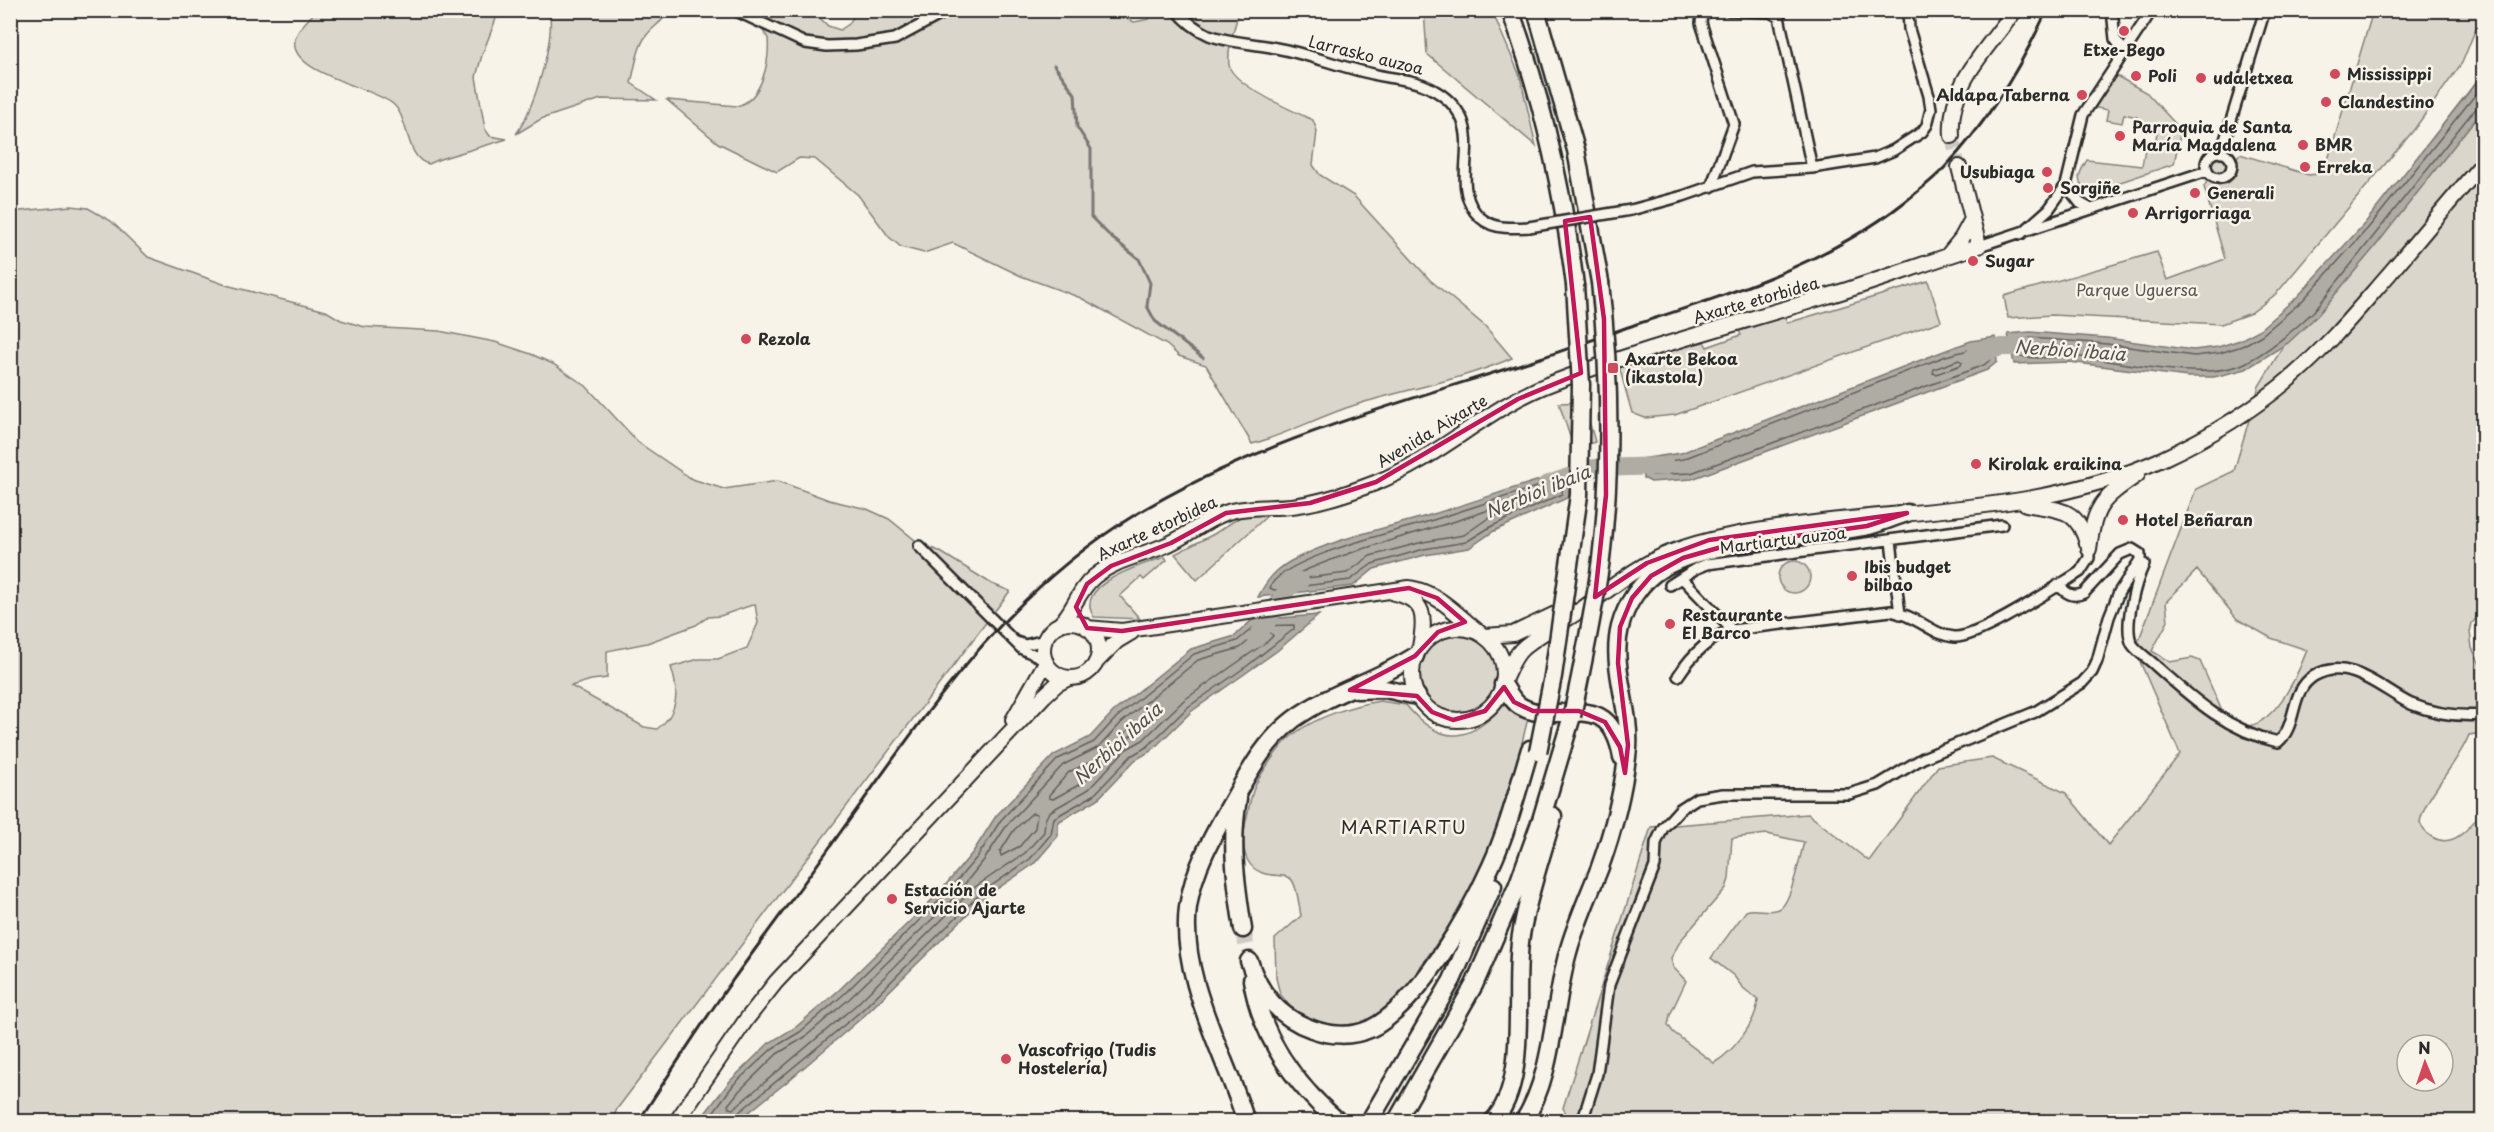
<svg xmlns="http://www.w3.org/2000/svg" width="2494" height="1132" viewBox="0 0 2494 1132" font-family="'Playpen Sans',sans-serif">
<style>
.green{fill:#dad6cc;stroke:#82807c;stroke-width:1.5;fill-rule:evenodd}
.water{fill:#afaca4;stroke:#7a7874;stroke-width:1.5}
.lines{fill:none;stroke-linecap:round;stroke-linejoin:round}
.shore{stroke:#605f5b;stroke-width:1.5}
.stream{stroke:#7a7874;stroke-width:3}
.river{stroke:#afaca4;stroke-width:18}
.primary-tunnel{stroke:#cecbc2;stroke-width:14;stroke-dasharray:14 7;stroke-linecap:butt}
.highway-tunnel{stroke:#cecbc2;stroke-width:16;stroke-dasharray:16 8;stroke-linecap:butt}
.street-casing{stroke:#2b2b2b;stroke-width:14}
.primary-casing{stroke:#2b2b2b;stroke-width:18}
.highway-casing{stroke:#2b2b2b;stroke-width:21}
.street{stroke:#f7f3e8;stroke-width:9}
.primary{stroke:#f7f3e8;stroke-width:14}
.highway{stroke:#f7f3e8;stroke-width:16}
.rail{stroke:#2b2b2b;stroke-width:3}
.street-bridge-casing{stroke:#2b2b2b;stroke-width:14;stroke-linecap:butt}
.highway-bridge-casing{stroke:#2b2b2b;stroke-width:21;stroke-linecap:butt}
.street-bridge{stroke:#f7f3e8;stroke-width:9}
.highway-bridge{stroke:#f7f3e8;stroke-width:16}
.marked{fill:none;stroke:#c2185b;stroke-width:4.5;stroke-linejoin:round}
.poi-dot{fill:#d1495b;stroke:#f7f3e8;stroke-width:2}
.labels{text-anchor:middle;stroke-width:5;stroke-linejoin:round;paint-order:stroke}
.poi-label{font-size:16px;font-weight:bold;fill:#2b2b2b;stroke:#f7f3e8;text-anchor:start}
.street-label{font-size:16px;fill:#2b2b2b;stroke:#f7f3e8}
.park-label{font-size:16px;fill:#575653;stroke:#f7f3e8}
.water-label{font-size:18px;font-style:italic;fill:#53524f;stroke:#f7f3e8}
.neighbourhood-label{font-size:18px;letter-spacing:1.5px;fill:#2b2b2b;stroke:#f7f3e8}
</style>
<rect width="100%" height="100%" fill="#f7f3e8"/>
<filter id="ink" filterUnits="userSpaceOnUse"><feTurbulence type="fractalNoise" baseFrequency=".0167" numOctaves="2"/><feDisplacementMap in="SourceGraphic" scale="12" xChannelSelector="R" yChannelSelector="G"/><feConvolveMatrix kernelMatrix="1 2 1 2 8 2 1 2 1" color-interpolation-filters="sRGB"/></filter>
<g filter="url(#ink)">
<path class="green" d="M857,10H1111L1134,22L1149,19L1155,11H1239C1235,27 1227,48 1229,65C1232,85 1295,112 1313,120L1317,131L1313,165L1320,175L1354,196L1430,280L1485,326L1512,358C1462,380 1407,389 1355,405C1320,416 1288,434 1252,444L1206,365L1179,356L1167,345L1081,298L1021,276L953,243L924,253L901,247L889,237L858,195L815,159L799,158L777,172L718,143L667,100L737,106C762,100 770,61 768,38L761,28L730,11H813L828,26L840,30L849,24Z
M316,11H499L482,55L476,77L485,129L490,136L507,139L440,159L429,164C405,159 410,119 393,104C373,87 288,73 295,40C297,29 309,19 316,11Z
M549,11H669C661,24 653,26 646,36C637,48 635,68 631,83L656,100L601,99L541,119L516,134C533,113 556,37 549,11Z
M1424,11H1492L1520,76L1536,146L1427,54Z
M2373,11H2483L2462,63L2413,131L2276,294L2251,313L2221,324L2052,315L2008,318L2004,296L2157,252L2167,280L2225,259L2204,187L2207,181L2219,185C2234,182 2240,172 2236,158L2240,154L2309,175L2324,173Z
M2483,73L2484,610L2472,623L2470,632L2472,648L2483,670V733L2469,735C2458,764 2425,795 2420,822C2422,829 2425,833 2432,837C2454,850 2471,826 2483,810V1121L1571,1122L1563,1108L1651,827L1808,814L1869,861L1938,766L1992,758L2066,793L2108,845L2180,754L2135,650L2196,489L2234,471L2259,386L2328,273ZM2197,570L2237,619L2271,638L2307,650C2298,674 2284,706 2261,721C2256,725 2249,726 2243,727L2225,718L2200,661L2192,658L2170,662L2152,651L2168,621L2166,602ZM1767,834L1804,842C1800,856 1791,904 1779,909C1768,914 1756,907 1746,911L1711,958L1734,976L1742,987L1758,1000C1756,1023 1734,1051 1714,1063L1673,1032L1668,1025L1670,1015L1686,981L1673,967L1671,958L1681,940L1726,888L1729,879L1732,838ZM2407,1045H2443V1081H2407Z
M2115,75L2147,93L2181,130L2174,164L2097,190L2085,189C2074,179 2081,171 2087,160L2142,166L2145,149L2154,150L2158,127L2136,126L2137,117L2124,114L2122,123L2106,120L2108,110L2091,107Z
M2212 165a7 7 0 1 1 14 0a7 7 0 1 1-14 0Z
M71,206L88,208L111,221L148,257L226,285L326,311L341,320L365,327L439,331L495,342L531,354L553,364L586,386L639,443L692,479L724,489L778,481L829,500L867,509L889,519L920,544L939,551L992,584L1010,591L617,1109L612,1121L11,1122V212ZM755,604L758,623L747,648L718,659H699L671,667C679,691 679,713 657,729L644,727L571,686L591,680L607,678V651L647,643L696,625L708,617L720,616Z
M1928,281L1941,321L1675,415L1645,418L1632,413L1618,363L1704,342L1707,347L1741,335L1739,331L1785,317L1787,323Z
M1584,402L1595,442L1574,449L1559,403Z
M1266,514L1268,515L1197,580L1175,554L1214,534L1243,515Z
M1165,557L1167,560L1144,580L1141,577L1120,596L1140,619L1094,617C1072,584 1144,564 1165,557Z
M1778 577a16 16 0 1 1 32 0a16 16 0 1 1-32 0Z
M1420 674a38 38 0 1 1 76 0a38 38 0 1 1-76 0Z
M1380,701L1406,705C1442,749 1472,742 1506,702L1528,718L1507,804L1465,903L1404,990L1376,1018L1349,1029L1310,1022L1292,1009L1280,994L1276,978L1275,939L1301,916C1299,906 1298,889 1292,880C1286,871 1260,882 1248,861C1241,849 1244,829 1247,816C1249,809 1250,801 1252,794C1257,777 1280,745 1294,734C1316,717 1353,705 1380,701Z"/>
<path class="water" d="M2483,74V109L2374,248L2318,315L2288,343L2246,369L2214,377H2188L2069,362L2014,364L2008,334L2030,332L2107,338L2193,350L2218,347L2240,340L2259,330L2298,296L2365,223Z
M1995,337L1997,362L1987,370L1692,479L1651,482L1643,478L1641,459L1681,453L1944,351L1971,341Z
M1570,471L1569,497L1494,531L1469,548L1425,555L1374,569L1353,586L1258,597C1266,581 1275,570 1291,561C1335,538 1383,529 1430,515C1477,501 1523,484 1570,471Z
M1319,615L1277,651L1192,711L1151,751L1135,760L1098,799L1058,822V836L1034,864L985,897L865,1015L788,1081L738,1121H699L730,1081L769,1043L796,1027L839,990L939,893L973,852L996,816L1054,755L1090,737L1113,712L1191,649L1235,636L1252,620Z"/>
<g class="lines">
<path class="shore" d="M2484,84L2369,227L2302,301L2262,335L2242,346L2220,353L2194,356L2107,344L2031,338L2016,341L2018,355C2034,361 2064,355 2082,357C2126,363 2205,382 2245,363C2271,350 2293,331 2314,311L2470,115L2478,107L2484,106
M1987,345L1990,347L1991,359L1984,365L1691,473L1652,475L1649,473L1650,464L1683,459L1946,356Z
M1959,360L1962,362L1961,365L1936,374L1933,373L1934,369Z
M1560,480L1563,482L1562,494L1492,526L1466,542L1424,549L1372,564L1350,580L1274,590L1270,588C1278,558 1403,530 1433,520C1475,507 1517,492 1560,480Z
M1507,504L1510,506L1509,510L1487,519L1464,535L1423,542L1370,556L1347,573L1299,579L1295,577L1297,574C1341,554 1386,542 1432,528C1458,521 1482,512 1507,504Z
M1270,632L1273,636L1268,641L1184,700L1143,740L1125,750L1089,789L1049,812L1045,820L1044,832L1025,853L975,887L856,1005L733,1109L729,1108L728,1105L740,1090L777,1054L805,1037L848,1000L949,903L984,860L1007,825L1063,765L1099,747L1122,722L1198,660L1240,648L1258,633Z
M1157,706L1161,710C1152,721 1140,731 1127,738L1124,737V734Z
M1097,759L1101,760V763L1084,782L1053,799L1049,798V795L1069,772Z
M1032,813L1037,814L1035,828L1020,846L1001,856L1000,852L1014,830Z
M706,1122L734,1084L773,1048L800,1032L843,995L943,897L978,856L1001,820L1058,759L1094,742L1117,717L1194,654L1237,641L1255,626L1294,625V629L1247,666L1188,707L1148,746L1131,756L1094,795L1054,818L1051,834L1030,859L981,893L861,1011L737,1114L735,1122"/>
<path class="stream" d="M1054,65L1075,94L1077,127L1091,149V217L1112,238L1139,259L1150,283L1147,306L1155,321L1203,358"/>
<path class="river" d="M1974,356L2001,347H2035
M1546,485L1594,468L1666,466
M1256,639L1288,588L1300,581"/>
<path class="primary-tunnel" d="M1952,136L1959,167"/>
<path class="highway-tunnel" d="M1243,929L1248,953"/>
<defs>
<path id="street" d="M734,10L805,43L827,46L856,45L895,39L949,10
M1177,10C1186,22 1196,29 1209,35C1230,43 1254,43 1276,48C1309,54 1340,67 1373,74C1391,79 1414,79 1430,88C1444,95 1455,104 1462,119C1475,149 1454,184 1475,212C1489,230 1508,228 1529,227
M1728,10L1770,12L1779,17L1812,168
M2112,10L2115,39L2124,51
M2206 165a13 13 0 1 1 26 0a13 13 0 1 1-26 0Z
M2221,153L2265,10
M2066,185L2080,203L2089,208
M1711,187L1734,124L1701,23L1702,15L1712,10
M1631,210L1683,196L1752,172L1812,168L1875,158L1894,150L1922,132L1927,125L1931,109L1929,96L1909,29L1908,10
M2021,234L2049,209L2066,185L2083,115L2152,10
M1979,246L2207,171
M1891,541L1900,614
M919,546L1022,649L1044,659
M2144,564C2136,581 2123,626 2132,644C2137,652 2149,659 2156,666C2193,699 2228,731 2278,742C2298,726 2289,691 2314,676C2349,655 2383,691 2411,704C2433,713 2460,717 2484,715
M1682,578L1732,630
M1670,585L1695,569L1707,564L2002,525
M1016,642L1025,645L1045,640
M1678,676C1691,656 1708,638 1732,630L1891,611C1897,613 1903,614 1909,617C1924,623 1936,635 1954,637C1978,639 2057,586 2080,572L2089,558V549
M1582,1122L1597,1074L1609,985L1655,866L1656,843L1663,828L1680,809L1697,798L1723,794H1849L1878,785L1923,758L2035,712L2082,683L2092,672L2097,661L2109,617L2119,592L2140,560V554L2132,549L2120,554L2084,593C2073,598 2067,594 2058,585"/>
<path id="primary" d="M1952,136C1948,84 1986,51 2015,10
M1948,255L1961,239L1972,219
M2026,504C2059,511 2076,506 2087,543
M2089,549C2095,504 2101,500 2137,475
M1394,593C1427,600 1425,619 1420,647
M1043 650a28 28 0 1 1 56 0a28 28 0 1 1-56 0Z
M1059,625C1074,611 1078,590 1094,577C1114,560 1140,556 1164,546C1187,537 1206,518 1231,511C1251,506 1272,508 1292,506C1320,503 1349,493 1375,483C1439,458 1488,407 1552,383C1641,349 1733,325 1824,297C1876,282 1927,262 1979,246L1959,167
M1412 674a46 46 0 1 1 92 0a46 46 0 1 1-92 0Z
M1087,628L1122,631L1409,588C1438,592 1458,616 1481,634
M1485,636L1513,634L1568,608
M1096,662L1117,641L1132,632
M1504,680C1509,670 1513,658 1521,650C1537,634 1561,624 1579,611C1609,590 1637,565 1672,552C1710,537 1751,532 1791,526C1917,508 2044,513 2162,459C2209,437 2255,409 2294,375C2330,344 2359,308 2390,273C2421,236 2452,199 2484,162
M1013,720L1046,662
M676,1122L746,1020L776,982L1044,696L1057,684L1069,678"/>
<path id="highway" d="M1510,10C1543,99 1563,192 1575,285
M1536,10L1576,150L1600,282
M1503,684C1508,692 1512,701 1520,706C1558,729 1608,683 1622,757
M1357,690L1385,689L1417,696
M1238,799C1230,844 1236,884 1243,929
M1249,961C1259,993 1280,1018 1312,1029C1330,1036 1352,1037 1370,1029C1417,1007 1470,913 1491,866C1508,829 1518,789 1530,749
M1252,980C1262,1039 1294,1084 1339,1122
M1246,1122C1226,1055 1179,979 1188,907C1193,870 1213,835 1232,802C1249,772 1265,741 1294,719C1331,692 1376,681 1415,656
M1369,1122L1452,980L1493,886
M1396,1122L1474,985L1518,884L1541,820L1572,716
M1492,1122C1531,1083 1512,987 1521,935C1528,894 1542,855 1553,816
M1523,1122C1554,1076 1553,1005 1568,952C1576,923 1589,895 1600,867C1614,828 1624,789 1628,748C1631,708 1610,667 1620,627C1626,604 1641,581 1661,569C1712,538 1805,538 1864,527C1879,524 1893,517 1907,513"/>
</defs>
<use href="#street" class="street-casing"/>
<use href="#primary" class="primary-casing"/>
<use href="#highway" class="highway-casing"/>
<use href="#street" class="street"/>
<use href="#primary" class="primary"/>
<use href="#highway" class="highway"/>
<path class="rail" d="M638,1122C669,1075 699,1027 732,981C768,931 806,881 842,830C928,711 1004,595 1133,516C1256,441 1397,404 1534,360C1570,349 1604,335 1640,323C1738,291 1837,260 1917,192C1927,184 1937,176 1945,167C1988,122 2021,67 2047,10"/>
<defs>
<path id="street-bridge" d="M1529,227L1631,210"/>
<path id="highway-bridge" d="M1572,716C1583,663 1594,612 1601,559C1612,468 1610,373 1600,282
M1538,752L1553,676L1579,495L1581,385L1575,285"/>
</defs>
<use href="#street-bridge" class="street-bridge-casing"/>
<use href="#highway-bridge" class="highway-bridge-casing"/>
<use href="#street-bridge" class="street-bridge"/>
<use href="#highway-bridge" class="highway-bridge"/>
</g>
</g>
<path class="marked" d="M1590,217L1604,319L1606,495L1595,597L1647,563L1709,540L1907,513L1867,526L1725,546L1683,558L1651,576L1632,598L1620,627L1618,663L1628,745L1625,773L1620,747L1605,722L1579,711H1533L1514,702L1504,687L1485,711L1453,720L1432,712L1417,696L1350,690L1415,656L1438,632L1465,622L1437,598L1409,588L1122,631L1087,628L1076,607L1087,584L1111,566L1171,543L1226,513L1310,503L1376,482L1518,399L1581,373L1565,221Z"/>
<g class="poi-dot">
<circle cx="2124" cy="31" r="6"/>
<circle cx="2335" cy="74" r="6"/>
<circle cx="2136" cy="76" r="6"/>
<circle cx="2201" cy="78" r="6"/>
<circle cx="2082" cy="95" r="6"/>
<circle cx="2326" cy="102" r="6"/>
<circle cx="2120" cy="136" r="6"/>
<circle cx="2303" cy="145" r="6"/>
<circle cx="2305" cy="167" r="6"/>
<circle cx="2047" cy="172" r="6"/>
<circle cx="2048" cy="188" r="6"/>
<circle cx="2195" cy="193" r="6"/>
<circle cx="2133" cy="213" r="6"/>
<circle cx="1973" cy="261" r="6"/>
<circle cx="746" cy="339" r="6"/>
<rect x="1607" y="362" width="12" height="12" rx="3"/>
<circle cx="1976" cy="464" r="6"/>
<circle cx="2123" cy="520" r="6"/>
<circle cx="1852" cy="576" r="6"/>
<circle cx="1670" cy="624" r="6"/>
<circle cx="892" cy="899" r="6"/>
<circle cx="1006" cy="1059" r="6"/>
</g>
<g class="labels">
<g class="poi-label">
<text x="2124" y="56" text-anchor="middle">Etxe-Bego</text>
<text x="2347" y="80">Mississippi</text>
<text x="2148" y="82">Poli</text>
<text x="2213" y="84">udaletxea</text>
<text x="2070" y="101" text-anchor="end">Aldapa Taberna</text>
<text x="2338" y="108">Clandestino</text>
<text x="2132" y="133">Parroquia de Santa<tspan x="2132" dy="18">María Magdalena</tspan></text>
<text x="2315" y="151">BMR</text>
<text x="2317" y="173">Erreka</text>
<text x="2035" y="178" text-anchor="end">Usubiaga</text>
<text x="2060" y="194">Sorgiñe</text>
<text x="2207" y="199">Generali</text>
<text x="2145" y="219">Arrigorriaga</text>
<text x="1985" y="267">Sugar</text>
<text x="758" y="345">Rezola</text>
<text x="1625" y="365">Axarte Bekoa<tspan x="1625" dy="18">(ikastola)</tspan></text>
<text x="1988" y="470">Kirolak eraikina</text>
<text x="2135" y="526">Hotel Beñaran</text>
<text x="1864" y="573">Ibis budget<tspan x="1864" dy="18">bilbao</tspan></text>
<text x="1682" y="621">Restaurante<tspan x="1682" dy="18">El Barco</tspan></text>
<text x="904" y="896">Estación de<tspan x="904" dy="18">Servicio Ajarte</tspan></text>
<text x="1018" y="1056">Vascofrigo (Tudis<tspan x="1018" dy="18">Hostelería)</tspan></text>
</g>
<g class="street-label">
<text transform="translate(1366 55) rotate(14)" y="6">Larrasko auzoa</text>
<text transform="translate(1756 300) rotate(-16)" y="6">Axarte etorbidea</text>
<text transform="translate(1432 431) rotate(-31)" y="6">Avenida Aixarte</text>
<text transform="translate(1157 528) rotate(-25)" y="6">Axarte etorbidea</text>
<text transform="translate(1783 540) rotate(-7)" y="6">Martiartu auzoa</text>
</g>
<g class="park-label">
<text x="2137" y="296">Parque Uguersa</text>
</g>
<g class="water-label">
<text transform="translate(2070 351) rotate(4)" y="6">Nerbioi ibaia</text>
<text transform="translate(1538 492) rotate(-22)" y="6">Nerbioi ibaia</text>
<text transform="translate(1118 744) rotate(-42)" y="6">Nerbioi ibaia</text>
</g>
<g class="neighbourhood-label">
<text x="1404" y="834">MARTIARTU</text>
</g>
</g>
<rect width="2494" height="1132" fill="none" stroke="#f7f3e8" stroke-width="36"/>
<rect x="18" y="18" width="2458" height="1096" fill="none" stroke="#2b2b2b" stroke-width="2" filter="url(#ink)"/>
<g transform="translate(2425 1063) rotate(358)"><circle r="28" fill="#f7f3e8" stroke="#a5a39c" stroke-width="1.5"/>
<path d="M0-4.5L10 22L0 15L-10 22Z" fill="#d1495b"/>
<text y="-9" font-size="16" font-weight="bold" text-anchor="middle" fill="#2b2b2b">N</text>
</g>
</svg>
